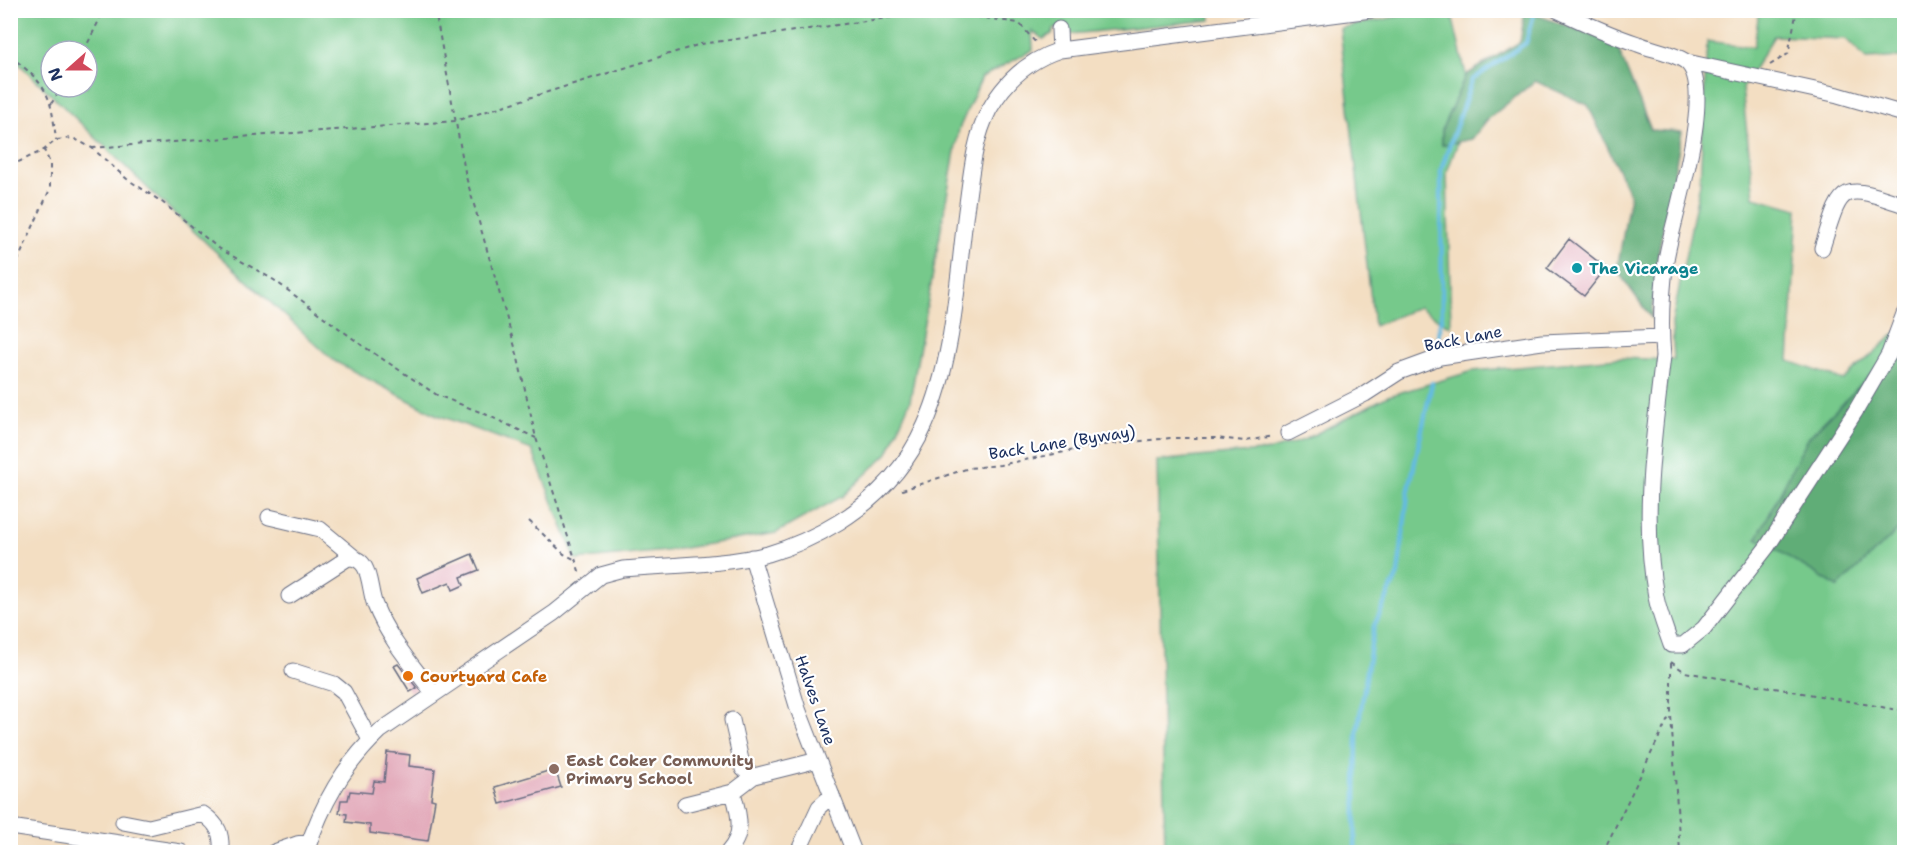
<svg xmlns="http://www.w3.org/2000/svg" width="1915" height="863" viewBox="0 0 1915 863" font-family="'Shantell Sans',sans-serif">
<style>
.green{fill:#76c98b;stroke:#487c74;stroke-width:1.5;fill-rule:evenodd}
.forest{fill:#60ad77;stroke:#3e6e6a;stroke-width:1.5}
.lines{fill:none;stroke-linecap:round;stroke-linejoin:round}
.stream{stroke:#63bbe1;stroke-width:4.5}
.building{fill:#e3abbb}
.minor-casing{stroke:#676c81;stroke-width:17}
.path{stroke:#676c81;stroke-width:2;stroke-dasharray:4.5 4.5;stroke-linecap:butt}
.minor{stroke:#fff;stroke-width:15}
.culture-dot{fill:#0f9aa8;stroke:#fff;stroke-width:2}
.food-dot{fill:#e8710a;stroke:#fff;stroke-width:2}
.education-dot{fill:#8d6e63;stroke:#fff;stroke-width:2}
.labels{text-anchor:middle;stroke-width:4.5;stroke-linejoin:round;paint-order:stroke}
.culture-label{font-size:16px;font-weight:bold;fill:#0d838f;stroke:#fff;text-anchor:start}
.street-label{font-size:16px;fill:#1b2f5e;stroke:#fff}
.food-label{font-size:16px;font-weight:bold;fill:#c56008;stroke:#fff;text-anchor:start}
.education-label{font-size:16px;font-weight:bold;fill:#785e54;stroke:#fff;text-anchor:start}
</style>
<rect width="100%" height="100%" fill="#fff"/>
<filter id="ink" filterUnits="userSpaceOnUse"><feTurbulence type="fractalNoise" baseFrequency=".0167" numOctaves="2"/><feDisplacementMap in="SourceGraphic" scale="12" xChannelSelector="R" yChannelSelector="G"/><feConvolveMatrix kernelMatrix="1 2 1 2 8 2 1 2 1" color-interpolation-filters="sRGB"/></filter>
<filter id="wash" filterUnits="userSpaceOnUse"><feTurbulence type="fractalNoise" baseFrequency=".008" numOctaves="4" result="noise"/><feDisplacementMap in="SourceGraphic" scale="24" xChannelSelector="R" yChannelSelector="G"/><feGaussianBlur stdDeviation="1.35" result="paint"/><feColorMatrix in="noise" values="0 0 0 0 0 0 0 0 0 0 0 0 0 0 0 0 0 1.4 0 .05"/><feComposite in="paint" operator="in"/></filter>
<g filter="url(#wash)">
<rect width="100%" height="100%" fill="#f3dec2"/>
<path class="green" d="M11,10H1210L1211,20L1071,34L1064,28L1054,29L1052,34L1043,39L1032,31L1033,50L982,77L959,129L910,401L888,453L843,496L776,533L666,551L576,560L532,450L435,414L334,361L162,202L11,56ZM51,51H87V87H51Z
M1451,11L1466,75L1442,129V145L1458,142L1447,172L1451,327L1419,307L1374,326L1340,28L1420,12Z
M1759,11H1904V57L1866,59L1846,39L1774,36L1742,88L1754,197L1798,209L1789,361L1843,380L1904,326V341L1808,438L1838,587L1904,524V852H1165L1157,461L1271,450L1304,440L1388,396L1473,371L1618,358L1674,360L1672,323L1700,183L1707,41L1754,47Z"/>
<path class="forest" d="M1525,11L1616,43L1651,130L1682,132L1658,254L1651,318L1617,270L1630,195L1588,105L1535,81L1487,120L1472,139L1442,145V129L1466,75L1520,42Z
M1904,341V524L1838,587L1757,538L1808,438Z"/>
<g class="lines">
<path class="stream" d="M1437,345L1442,313L1441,170L1472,80L1526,43L1534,14
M1355,852L1357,734L1374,626L1398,574L1408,494L1432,383"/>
</g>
<g id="blocks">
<path class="building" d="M1569,239L1606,268L1584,296L1547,268Z
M472,554L479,570L461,577L464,585L453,590L450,582L423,593L417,578Z
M398,664L417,688L410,692L394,666Z
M387,752L410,755L409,766L435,769L431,799L435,800L428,841L370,833V825L346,822L347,814L339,813L341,800H348L350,791L372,793L374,781L384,782Z
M555,769L561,787L500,804L495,787Z"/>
</g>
</g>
<g filter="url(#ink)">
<use href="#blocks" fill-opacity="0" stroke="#676c81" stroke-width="1.5"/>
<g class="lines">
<defs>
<path id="minor" d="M1557,10C1584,23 1610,35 1638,44C1653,50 1671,52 1685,61C1719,85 1671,223 1666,260C1662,291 1660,325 1663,356C1654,435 1641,517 1656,597C1659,613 1666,630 1671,645H1683L1704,628L1767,547L1855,412L1889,354L1904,314
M1059,29L1060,50
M1687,62L1838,95L1904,114
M1822,248C1842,185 1839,182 1904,205
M1288,433L1365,394L1399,372L1440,357L1542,342L1661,337
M269,517L320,529L355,558
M752,557L798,709L854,852
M289,596L348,558C372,557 368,588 375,605C388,638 413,666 434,694
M293,671L334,684L344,692L370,740
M732,720L743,769L754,776L818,760
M685,804L733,792L754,776
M123,822L149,827L203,814C219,825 222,834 221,852
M10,827L181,852
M274,852L297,844L309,842
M306,852C322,804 343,766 380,731L554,613L601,575L623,569C668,565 725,565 768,554C792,547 818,535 839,522C876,499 907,466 925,425C954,360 957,281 966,211C971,177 973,141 989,110C1005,81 1029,60 1060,50L1371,10
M728,852C745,833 739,815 733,792
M798,852L819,807L832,795"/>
</defs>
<use href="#minor" class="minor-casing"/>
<path class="path" d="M435,10L466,177L517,354L536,438L580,574
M84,51L104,10
M10,56C47,85 51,93 56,140
M1770,65L1788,54L1797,10
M51,104L62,87
M92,148L455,121L701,44L937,11L1019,23L1036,43
M10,166L44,150L56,140L73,138L92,148L127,179L162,202L217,247L274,280L363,346L437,395L485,414L536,438
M10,278L50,189V163L44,150
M902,490L969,468L1000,465L1094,446L1170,438H1215L1246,441L1273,436
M529,521L564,554L576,560
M1671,662L1685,672L1904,711
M1671,663V715L1680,852
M1603,852L1669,717"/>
<use href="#minor" class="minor"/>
</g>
</g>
<circle class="culture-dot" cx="1577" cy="268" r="6"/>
<circle class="food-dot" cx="408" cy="676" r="6"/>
<circle class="education-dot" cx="554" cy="769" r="6"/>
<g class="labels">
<g class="culture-label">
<text x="1589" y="274">The Vicarage</text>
</g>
<g class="street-label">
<text transform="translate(1463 338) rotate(-11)" y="6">Back Lane</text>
<text transform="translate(1062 442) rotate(-9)" y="6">Back Lane (Byway)</text>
<text transform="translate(816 700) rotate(71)" y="6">Halves Lane</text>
</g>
<g class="food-label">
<text x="420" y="682">Courtyard Cafe</text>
</g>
<g class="education-label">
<text x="566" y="766">East Coker Community<tspan x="566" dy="18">Primary School</tspan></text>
</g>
</g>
<rect width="1915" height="863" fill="none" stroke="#fff" stroke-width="36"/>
<g transform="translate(69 69) rotate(249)"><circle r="28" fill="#ffffff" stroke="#a4acbf" stroke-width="1.5"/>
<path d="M0-4.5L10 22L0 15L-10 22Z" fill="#d1495b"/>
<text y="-9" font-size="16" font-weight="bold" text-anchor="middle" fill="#1b2f5e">N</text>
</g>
</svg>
